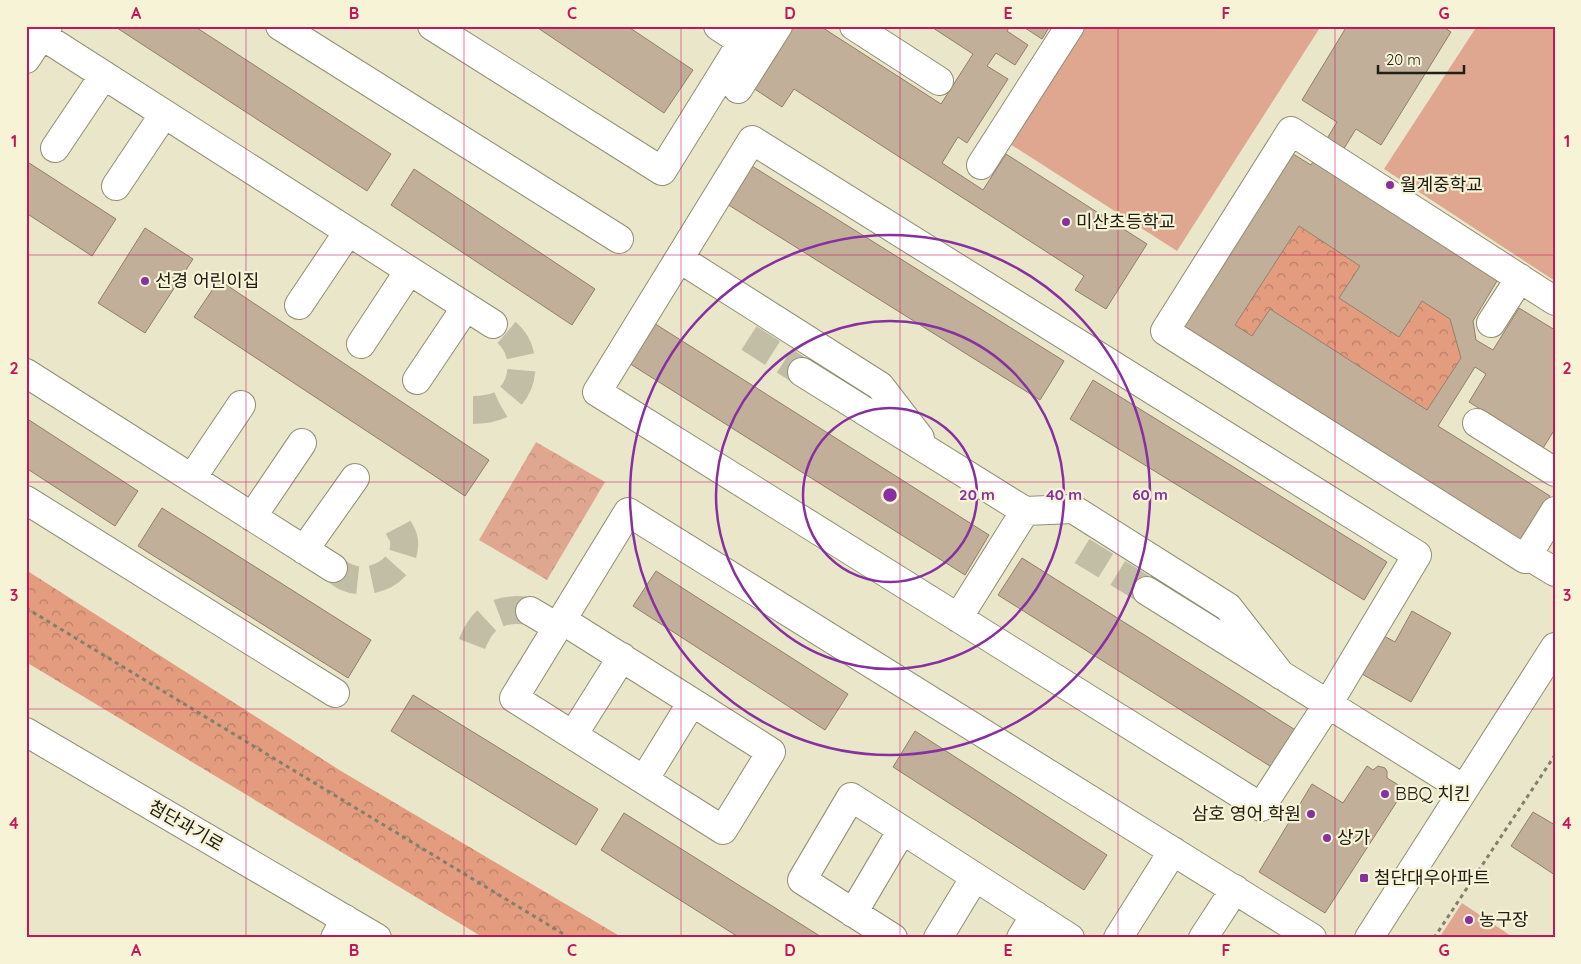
<svg xmlns="http://www.w3.org/2000/svg" width="1581" height="964" viewBox="0 0 1581 964" font-family="Quicksand,'Noto Sans KR',sans-serif">
<style>
.forest{fill:url(#forest-crowns)}
.park{fill:url(#park-crowns)}
.pitch{fill:#dfa78f}
.building{fill:#c1af99;stroke:#907f6a;fill-rule:evenodd}
.lines{fill:none;stroke-linecap:round;stroke-linejoin:round}
.minor-tunnel{stroke:#c2bea6;stroke-width:28;stroke-dasharray:28 14;stroke-linecap:butt}
.minor-casing{stroke:#918e74;stroke-width:30}
.major-casing{stroke:#918e74;stroke-width:30}
.path{stroke:#82806d;stroke-width:3;stroke-dasharray:4 4;stroke-linecap:butt}
.minor{stroke:#fff;stroke-width:28}
.major{stroke:#fff;stroke-width:28}
.grid{fill:none;stroke:#c2185b;stroke-width:1;stroke-opacity:0.55}
.ring{fill:none;stroke:#86319f;stroke-width:2.5}
.poi-dot{fill:#86319f;stroke:#f7f3d7;stroke-width:2}
.labels{text-anchor:middle;stroke-width:4.5;stroke-linejoin:round;paint-order:stroke}
.poi-label{font-size:18px;fill:#212016;stroke:#f7f3d7;text-anchor:start}
.street-label{font-size:18px;fill:#212016;stroke:#f7f3d7}
.centre{fill:#86319f;stroke:#f7f3d7;stroke-width:2.5}
.ring-label{font-size:15px;text-anchor:middle;font-weight:bold;fill:#86319f;stroke:#f7f3d7;stroke-width:4.5;stroke-linejoin:round;paint-order:stroke}
.neatline{fill:none;stroke:#c2185b;stroke-width:2}
.grid-label{font-size:16px;text-anchor:middle;font-weight:bold;fill:#c2185b}
</style>
<defs>
<pattern id="forest-crowns" width="20" height="18" patternUnits="userSpaceOnUse" patternTransform="scale(1.25)"><rect width="20" height="18" fill="#e39c7e"/><path d="M2 6a3 3 0 1 1 6 0M12 15a3 3 0 1 1 6 0" fill="none" stroke="#b87f66"/></pattern>
<pattern id="park-crowns" width="20" height="18" patternUnits="userSpaceOnUse" patternTransform="scale(1.25)"><rect width="20" height="18" fill="#dfa78f"/><path d="M2 6a3 3 0 1 1 6 0M12 15a3 3 0 1 1 6 0" fill="none" stroke="#bf8f7b"/></pattern>
</defs>
<rect width="100%" height="100%" fill="#eae6ca"/>
<path class="forest" d="M1299,226L1360,266L1339,298L1399,337L1422,301L1450,319L1461,358L1427,410L1270,309L1252,336L1235,325Z
M26,570L341,771L623,938H484L26,662Z"/>
<path class="park" d="M536,442L605,482L547,580L479,540Z"/>
<path class="pitch" d="M1085,26H1321L1177,251L1010,144Z
M1477,26H1555V281L1384,169Z
M1462,903L1514,938H1439Z"/>
<path class="building" d="M114,26H194L391,154L367,191Z
M535,26H627L693,70L664,113Z
M788,26H820L941,104L973,54L930,26H1010L1007,31L1028,45L1015,65L996,53L987,66L1008,79L967,143L958,137L942,163L983,190L1006,154L1147,244L1106,309L1075,290L1084,276L794,89L782,107L750,86Z
M1022,26H1050L1042,39Z
M1347,26H1442L1451,32L1381,145L1356,129L1330,171L1500,276L1473,321L1476,340L1493,350L1519,308L1555,330V429L1543,448L1469,402L1486,374L1475,367L1438,426L1550,496L1522,543L1175,328L1285,149L1311,165L1337,122L1302,100ZM1299,226L1360,266L1339,298L1399,337L1422,301L1450,319L1461,358L1427,410L1270,309L1252,336L1235,325Z
M26,161L116,219L92,256L26,213Z
M752,166L1064,361L1040,400L727,204Z
M414,169L595,289L572,325L391,205Z
M145,228L193,259L145,333L98,303Z
M219,280L489,460L465,496L194,317Z
M649,320L989,535L965,575L624,360Z
M1093,380L1387,562L1364,600L1070,419Z
M26,418L138,491L115,526L26,468Z
M162,508L371,640L348,678L138,546Z
M1022,558L1297,731L1273,768L998,595Z
M656,571L848,694L825,730L633,606Z
M1412,611L1451,633L1411,702L1362,674L1384,636L1395,642Z
M413,695L598,809L576,845L391,731Z
M915,731L1107,855L1084,890L893,767Z
M1367,766L1373,770L1378,766L1385,768L1387,771V778L1405,789L1325,913L1259,872L1312,784L1343,803Z
M1533,812L1555,825V875L1511,846Z
M624,813L823,938H740L601,850Z"/>
<g class="lines">
<path class="minor-tunnel" d="M749,338L802,372
M473,410C483,410 491,409 500,405C526,390 529,351 506,332C502,329 497,327 493,324
M1082,551L1147,591
M333,568C337,571 341,575 346,577C370,588 407,571 404,541C404,536 400,531 398,527
M472,644C483,616 499,607 530,611"/>
<defs>
<path id="minor" d="M27,26L493,324
M280,26L619,239
M432,26L662,171L752,26
M718,26L742,42
M854,26L939,81
M26,59L48,26
M738,89L778,26
M752,140L1417,555L1328,704L1261,807L597,392Z
M55,148L104,75
M981,165L1070,26
M116,186L164,114
M680,259L880,386L920,438
M1555,301L1291,131L1165,331L1525,559L1555,511
M299,305L348,232
M1491,323L1520,278
M361,344L409,271
M802,372L1025,511L1073,509L1228,607L1281,675
M26,373L333,568
M417,380L466,307
M1477,423L1555,472
M192,478L241,405
M26,500L335,693
M252,517L302,443
M304,550L355,478
M1527,555L1555,572
M1147,591L1464,789
M530,611L557,627
M958,618L1025,511
M562,620L771,752L723,830L514,698L628,512L1312,938
M573,735L622,657
M644,780L692,702
M853,913L902,830
M335,938L345,919
M893,938L802,880L851,797L1070,938
M938,938L975,877
M1021,938L1035,915
M1118,938L1173,851
M1203,938L1235,889
M1369,938L1555,647"/>
<path id="major" d="M26,732L377,938"/>
</defs>
<use href="#minor" class="minor-casing"/>
<use href="#major" class="major-casing"/>
<path class="path" d="M26,608L570,938
M1434,938L1555,755"/>
<use href="#minor" class="minor"/>
<use href="#major" class="major"/>
</g>
<path class="grid" d="M246,26V938M464,26V938M681,26V938M900,26V938M1118,26V938M1335,26V938M26,255H1555M26,482H1555M26,709H1555"/>
<g class="ring">
<circle cx="890" cy="495" r="87"/>
<circle cx="890" cy="495" r="174"/>
<circle cx="890" cy="495" r="260"/>
</g>
<g class="poi-dot">
<circle cx="1390" cy="185" r="5"/>
<circle cx="1066" cy="222" r="5"/>
<circle cx="145" cy="281" r="5"/>
<circle cx="1385" cy="794" r="5"/>
<circle cx="1311" cy="814" r="5"/>
<circle cx="1327" cy="838" r="5"/>
<rect x="1359" y="873" width="10" height="10" rx="2.5"/>
<circle cx="1469" cy="920" r="5"/>
</g>
<g class="labels">
<g class="poi-label">
<text x="1400" y="191">월계중학교</text>
<text x="1076" y="228">미산초등학교</text>
<text x="155" y="287">선경 어린이집</text>
<text x="1395" y="800">BBQ 치킨</text>
<text x="1301" y="820" text-anchor="end">삼호 영어 학원</text>
<text x="1337" y="844">상가</text>
<text x="1374" y="884">첨단대우아파트</text>
<text x="1479" y="926">농구장</text>
</g>
<g class="street-label">
<text transform="translate(186 826) rotate(30)" y="6">첨단과기로</text>
</g>
</g>
<circle cx="890" cy="495" r="8" class="centre"/>
<g class="ring-label">
<text x="977" y="500">20 m</text>
<text x="1064" y="500">40 m</text>
<text x="1150" y="500">60 m</text>
</g>
<rect width="1581" height="964" fill="none" stroke="#f7f3d7" stroke-width="55"/>
<path d="M1378 65v8h86v-8" fill="none" stroke="#212016" stroke-width="2.5"/>
<text x="1386" y="65" font-size="15" fill="#212016" stroke="#f7f3d7" stroke-width="4" paint-order="stroke">20 m</text>
<rect x="28" y="28" width="1526" height="908" class="neatline"/>
<g class="grid-label">
<text x="136" y="19">A</text>
<text x="354" y="19">B</text>
<text x="572" y="19">C</text>
<text x="790" y="19">D</text>
<text x="1008" y="19">E</text>
<text x="1226" y="19">F</text>
<text x="1444" y="19">G</text>
<text x="14" y="147">1</text>
<text x="1567" y="147">1</text>
<text x="14" y="374">2</text>
<text x="1567" y="374">2</text>
<text x="14" y="601">3</text>
<text x="1567" y="601">3</text>
<text x="14" y="829">4</text>
<text x="1567" y="829">4</text>
<text x="136" y="956">A</text>
<text x="354" y="956">B</text>
<text x="572" y="956">C</text>
<text x="790" y="956">D</text>
<text x="1008" y="956">E</text>
<text x="1226" y="956">F</text>
<text x="1444" y="956">G</text>
</g>
</svg>
